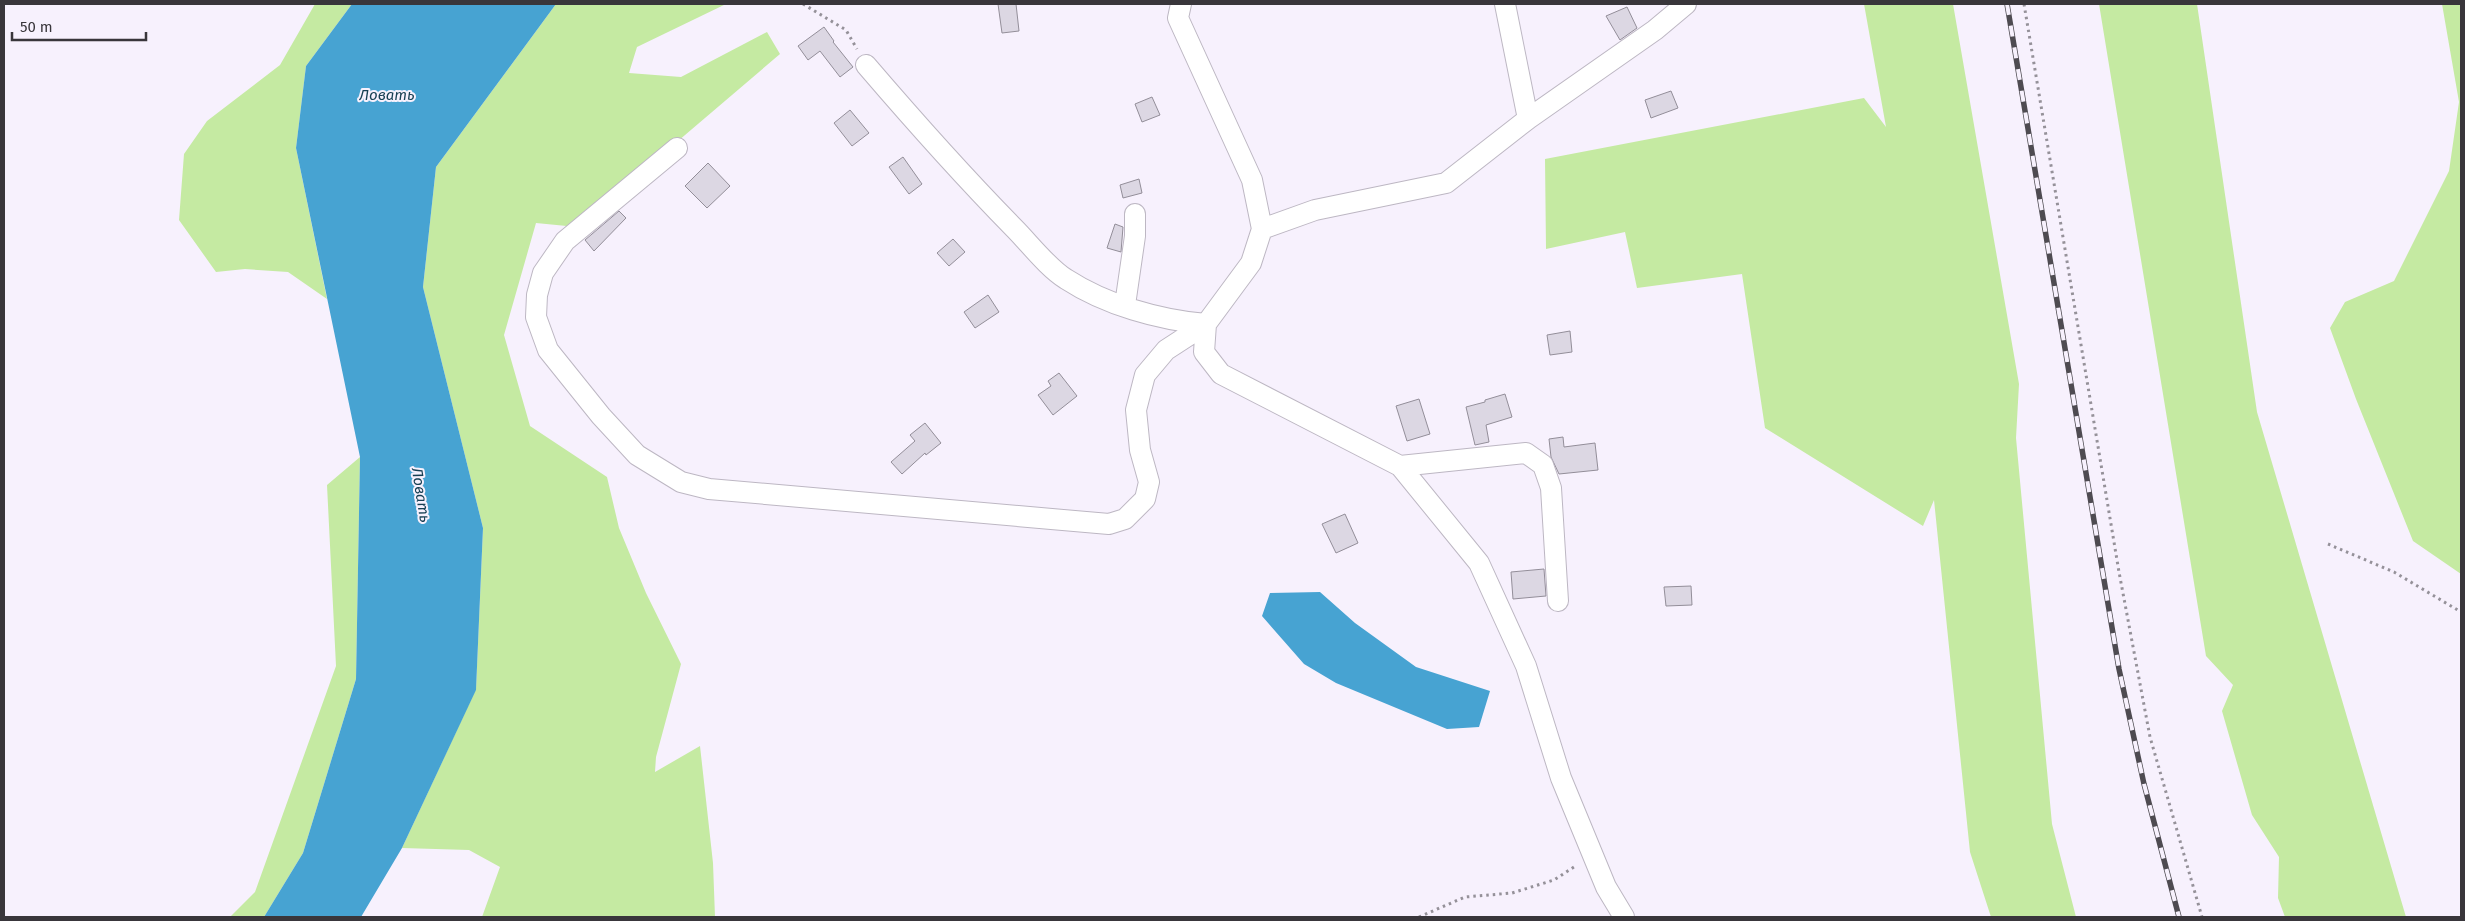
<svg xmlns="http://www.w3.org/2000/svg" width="2465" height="921" viewBox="0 0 2465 921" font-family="'Fira Sans',sans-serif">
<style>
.green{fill:#c5eaa2}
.water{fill:#47a3d2}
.building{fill:#dcd7e3;stroke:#938e99}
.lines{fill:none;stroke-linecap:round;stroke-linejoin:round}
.minor-casing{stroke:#bdb7c3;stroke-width:22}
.path{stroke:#959199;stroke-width:3;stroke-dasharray:2.5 4;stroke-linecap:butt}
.minor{stroke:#fff;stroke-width:20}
.rail-casing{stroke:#4e4b51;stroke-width:5.5}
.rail{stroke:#f7f1fd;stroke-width:4;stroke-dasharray:11;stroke-linecap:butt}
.labels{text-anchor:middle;stroke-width:4;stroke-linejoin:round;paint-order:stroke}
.water-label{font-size:15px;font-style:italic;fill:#184054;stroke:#f7f1fd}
</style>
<rect width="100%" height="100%" fill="#f7f1fd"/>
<path class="green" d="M315,4H352L306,66L296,148L327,299L288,272L245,269L216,272L179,220L184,154L207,121L280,65Z
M556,4H726L637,47L629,73L681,77L767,32L780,54L577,227L536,223L504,335L530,426L607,477L619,528L646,593L681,664L656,757L655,772L700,746L713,863L715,917H482L500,867L469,850L402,848L476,689L483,528L423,287L436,167Z
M1864,4H1953L2019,384L2016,438L2052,824L2076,917H1991L1970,852L1934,500L1923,526L1765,428L1742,274L1637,288L1625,232L1546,249L1545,159L1864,98L1886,127Z
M2099,4H2197L2257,412L2406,917H2285L2278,898L2279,857L2252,815L2222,711L2233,685L2206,656Z
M2442,4H2461V574L2413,541L2356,399L2330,328L2345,302L2394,281L2449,171L2459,102Z
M360,457L356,679L303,853L264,917H230L255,892L336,666L327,485Z"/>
<path class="water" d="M352,4H556L436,167L423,287L483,528L476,690L402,848L361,917H264L303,853L356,679L360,457L296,148L306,66Z
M1320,592L1355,623L1416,667L1490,691L1479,727L1447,729L1336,683L1304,664L1262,616L1270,593Z"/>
<path class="building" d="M998,4H1016L1019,31L1002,33Z
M1627,7L1637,28L1620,40L1606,16Z
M824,27L834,41L833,42L853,67L840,77L820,51L808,60L798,46Z
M1671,91L1678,108L1651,118L1645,100Z
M1152,97L1160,115L1142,122L1135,104Z
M850,110L869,133L852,146L834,123Z
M903,157L922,184L909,194L889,167Z
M708,163L730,186L707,208L685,186Z
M1139,179L1142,193L1123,198L1120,185Z
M619,211L626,218L594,251L585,240Z
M1115,224L1123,227L1121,252L1107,248Z
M953,239L965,252L949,266L937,253Z
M988,295L999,312L975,328L964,312Z
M1570,331L1572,352L1550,355L1547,335Z
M1059,373L1077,396L1053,415L1038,395L1051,386L1048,381Z
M1505,394L1512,417L1486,425L1489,442L1475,445L1466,407L1485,402V400Z
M1419,399L1430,434L1407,441L1396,406Z
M925,423L941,443L926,455L925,453L902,474L891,462L915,441L910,435Z
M1563,437L1564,447L1595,443L1598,470L1559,474L1551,457L1549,439Z
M1345,514L1358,543L1336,553L1322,524Z
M1544,569L1546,596L1513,599L1511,572Z
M1691,586L1692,605L1666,606L1664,587Z"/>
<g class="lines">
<defs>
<path id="minor" d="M1505,4L1528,119
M866,65C914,121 963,176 1014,228C1029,243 1048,268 1066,279C1106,305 1159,320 1206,324L1204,352L1221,374L1400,466L1479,563L1526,666L1561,778L1606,887L1624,917
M677,148L565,241L543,273L537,295L536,317L548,350L601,416L637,455L681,482L709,489L1109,524L1125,519L1145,499L1149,482L1140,450L1136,410L1145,375L1166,350L1206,324L1251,263L1262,229L1252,180L1178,18L1181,4
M1262,229L1315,210L1446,183L1528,119L1655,30L1686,4
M1125,305L1135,236V214
M1400,466L1526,453L1543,465L1551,488L1558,601"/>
</defs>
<use href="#minor" class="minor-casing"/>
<path class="path" d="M803,4L846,30L857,49
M2024,4L2119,572L2150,737L2202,917
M2328,544L2394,572L2461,612
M1419,917L1465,897L1512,893L1554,880L1577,865"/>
<use href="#minor" class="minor"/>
<defs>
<path id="rail" d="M2007,4L2119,669L2144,784L2179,917"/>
</defs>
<use href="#rail" class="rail-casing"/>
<use href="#rail" class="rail"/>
</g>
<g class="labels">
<g class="water-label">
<text x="387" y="100">Ловать</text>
<text transform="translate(421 495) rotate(81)" y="5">Ловать</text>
</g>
</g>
<rect width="2465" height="921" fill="none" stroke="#39363b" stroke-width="10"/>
<path d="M12 32v8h134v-8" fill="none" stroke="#39363b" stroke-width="2.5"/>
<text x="20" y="32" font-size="15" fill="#39363b" stroke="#f7f1fd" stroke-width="4" paint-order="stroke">50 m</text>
</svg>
